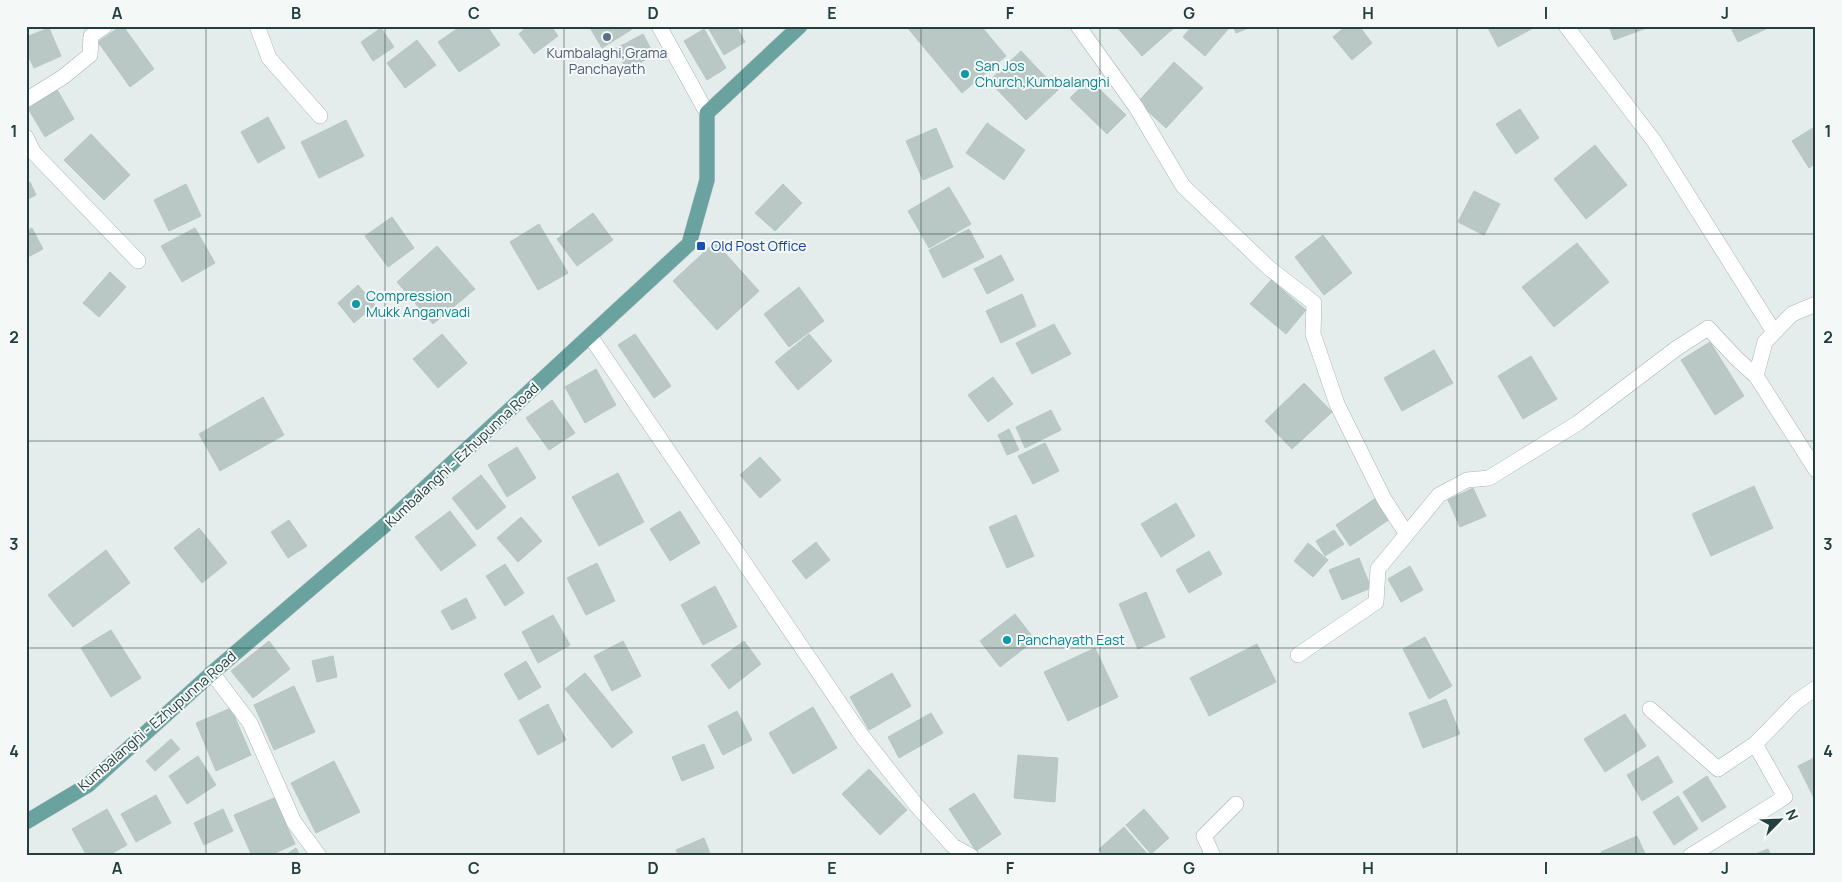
<svg xmlns="http://www.w3.org/2000/svg" width="1842" height="882" viewBox="0 0 1842 882" font-family="Manrope,sans-serif">
<style>
.building{fill:#b9c8c4;stroke:#b6c7c3}
.lines{fill:none;stroke-linecap:round;stroke-linejoin:round}
.minor-casing{stroke:#a6b5b3;stroke-width:16}
.major-casing{stroke:#c1c9c9;stroke-width:16}
.minor{stroke:#fff;stroke-width:15}
.major{stroke:#69a29f;stroke-width:15}
.grid{fill:none;stroke:#233e3d;stroke-width:1;stroke-opacity:0.55}
.service-dot{fill:#5c6f8a;stroke:#f4f9f8;stroke-width:2}
.culture-dot{fill:#0f9aa8;stroke:#f4f9f8;stroke-width:2}
.transit-dot{fill:#1a4fb4;stroke:#f4f9f8;stroke-width:2}
.labels{text-anchor:middle;stroke-width:4;stroke-linejoin:round;paint-order:stroke}
.service-label{font-size:14px;fill:#4e5e75;stroke:#f4f9f8}
.culture-label{font-size:14px;fill:#0d838f;stroke:#f4f9f8;text-anchor:start}
.transit-label{font-size:14px;fill:#164399;stroke:#f4f9f8;text-anchor:start}
.street-label{font-size:14px;fill:#233e3d;stroke:#f4f9f8}
.neatline{fill:none;stroke:#233e3d;stroke-width:2}
.grid-label{font-size:16px;text-anchor:middle;font-weight:bold;fill:#233e3d}
</style>
<rect width="100%" height="100%" fill="#e4edeb"/>
<path class="building" d="M121,26H123L154,69L130,87L98,42Z
M461,26H487L500,45L459,72L438,42Z
M528,26H551L558,36L534,54L519,34Z
M589,26H637L602,48Z
M707,26H736L745,42L724,55Z
M906,26H981L1006,56L962,93Z
M1116,26H1174L1175,27L1142,56Z
M1192,26H1227L1229,28L1205,56L1183,37Z
M1233,26H1253L1236,33Z
M1346,26H1359L1372,43L1352,60L1333,37Z
M1487,26H1537L1498,47Z
M1609,26H1649V27L1614,40Z
M1730,26H1772L1738,42Z
M49,28L61,56L34,68L26,51V37Z
M381,28L394,47L373,61L361,42Z
M704,29L726,68L707,80L684,41Z
M643,34L654,55L627,70L615,49Z
M417,40L436,65L405,88L387,63Z
M1021,51L1058,90L1026,120L989,81Z
M1174,62L1203,88L1166,128L1138,102Z
M1089,79L1126,115L1107,134L1070,98Z
M55,86L74,119L45,137L26,105Z
M1520,109L1539,138L1516,154L1496,124Z
M268,117L285,148L258,163L241,132Z
M346,120L364,156L319,178L301,142Z
M987,123L1025,150L1004,180L966,153Z
M1816,126V163L1809,168L1792,141Z
M936,128L953,167L923,180L906,141Z
M91,134L130,175L104,200L64,160Z
M1595,145L1627,185L1586,219L1554,179Z
M30,182L36,195L26,200V184Z
M186,184L201,216L169,231L154,200Z
M783,184L802,203L775,231L755,213Z
M949,187L971,224L929,248L908,211Z
M1474,191L1500,204L1484,235L1458,222Z
M593,213L613,240L577,266L557,239Z
M392,217L414,248L388,267L365,236Z
M539,224L568,273L538,290L510,242Z
M32,228L43,249L26,258V231Z
M195,228L215,263L182,282L161,246Z
M969,229L984,257L943,278L929,250Z
M1323,235L1352,273L1324,295L1295,257Z
M715,242L759,291L717,330L673,281Z
M1577,243L1609,282L1554,327L1522,287Z
M437,246L475,289L433,324L397,282Z
M1001,255L1014,280L987,294L974,269Z
M110,272L126,287L99,317L83,303Z
M1271,280L1306,310L1286,334L1250,304Z
M358,285L375,305L354,323L338,303Z
M799,287L824,321L789,347L764,314Z
M1022,294L1036,326L1001,343L986,311Z
M1054,324L1071,354L1032,374L1016,343Z
M442,334L467,363L438,388L413,359Z
M635,334L671,386L654,398L618,345Z
M809,334L832,361L798,390L775,362Z
M1710,342L1744,396L1715,415L1681,360Z
M1434,350L1453,383L1402,411L1384,378Z
M1531,356L1557,399L1523,419L1498,376Z
M596,369L616,405L585,423L565,387Z
M993,377L1013,404L988,422L968,395Z
M1304,383L1332,412L1292,449L1265,421Z
M263,397L284,435L220,471L199,434Z
M552,400L575,433L549,450L526,418Z
M1051,410L1061,430L1025,448L1016,427Z
M1009,429L1019,450L1007,455L998,435Z
M1045,443L1059,471L1033,484L1018,456Z
M517,447L536,478L507,497L488,465Z
M760,457L781,480L760,498L740,475Z
M618,473L644,522L599,546L572,497Z
M481,475L506,507L477,530L452,498Z
M1754,486L1773,528L1711,556L1692,514Z
M1473,488L1486,516L1460,527L1448,500Z
M1376,498L1390,519L1350,546L1336,525Z
M1176,503L1195,536L1161,557L1141,524Z
M450,511L476,545L441,571L415,537Z
M680,511L700,543L670,561L650,529Z
M1016,515L1034,556L1007,568L989,527Z
M521,517L542,541L518,562L497,538Z
M289,520L307,546L288,558L271,532Z
M199,528L227,563L202,583L174,548Z
M1334,530L1344,544L1325,556L1316,541Z
M816,542L830,560L806,579L792,561Z
M1308,543L1328,560L1313,577L1294,561Z
M106,550L130,583L73,627L48,595Z
M1209,551L1222,574L1189,593L1176,570Z
M1359,558L1371,588L1342,600L1329,570Z
M597,563L615,601L586,615L567,578Z
M505,564L524,593L505,606L486,576Z
M1410,566L1423,590L1401,602L1388,579Z
M715,586L737,627L703,645L681,605Z
M1146,592L1165,637L1138,649L1119,604Z
M466,598L476,618L452,630L441,611Z
M1015,614L1035,640L1000,667L980,641Z
M553,615L570,645L538,663L522,632Z
M111,630L141,678L111,697L81,648Z
M1425,637L1452,686L1429,699L1403,649Z
M269,641L290,669L253,698L231,671Z
M623,641L641,676L612,691L594,656Z
M744,641L761,664L729,689L711,665Z
M1257,644L1276,682L1209,716L1190,678Z
M1095,648L1118,697L1068,721L1044,672Z
M333,656L337,677L317,682L312,661Z
M526,661L541,687L519,700L504,674Z
M585,673L633,732L612,748L565,689Z
M892,673L911,706L869,730L850,697Z
M294,686L315,732L274,750L254,705Z
M1446,699L1460,734L1423,748L1409,713Z
M548,704L566,740L538,755L519,720Z
M813,707L837,748L793,774L769,733Z
M231,708L251,755L216,771L196,723Z
M737,711L752,740L723,755L708,726Z
M931,713L943,733L899,758L888,737Z
M1625,714L1646,746L1605,772L1584,739Z
M171,739L180,749L155,771L146,761Z
M704,744L714,768L682,781L672,757Z
M1018,755L1058,758L1055,802L1014,798Z
M198,756L216,785L187,804L169,776Z
M1658,756L1673,782L1642,801L1627,775Z
M1816,757V802L1798,766Z
M334,761L360,812L316,833L291,783Z
M869,769L907,810L880,835L842,794Z
M1707,776L1726,807L1702,822L1683,792Z
M974,793L1001,834L976,851L949,809Z
M156,795L171,823L136,842L121,814Z
M1678,796L1698,829L1674,845L1653,812Z
M274,798L295,844L269,856H252L234,815Z
M107,809L127,845L107,856H87L72,829Z
M223,809L233,831L204,845L194,823Z
M1144,809L1169,838L1151,854L1126,825Z
M1124,827L1149,856H1104L1099,849Z
M1637,836L1646,856H1603L1601,852Z
M704,838L711,856H679L676,850Z
M296,848L300,856H284Z
M1768,849L1771,856H1751Z"/>
<g class="lines">
<defs>
<path id="minor" d="M257,26L269,58L320,116
M659,26L707,113
M1078,26L1136,107L1183,186L1269,268L1314,303L1313,334L1337,404L1384,499L1406,533
M1566,26L1654,141L1774,332
M26,100L63,77L90,55L91,36L105,26
M26,137L34,153L138,261
M1816,304L1792,314L1765,342L1756,376L1816,470
M590,336L862,736L917,806L953,846L971,856
M1298,655L1376,602L1378,569L1439,495L1467,480L1489,478L1578,423L1677,348L1708,328L1737,359L1756,376
M212,673L250,723L294,822L319,856
M1650,709L1718,769L1755,744
M1213,856L1204,836L1236,804
M1690,856L1785,797L1755,744L1796,702L1816,688"/>
<path id="major" d="M26,822L88,785L212,673L385,525L689,244L707,180V113L800,26"/>
</defs>
<use href="#minor" class="minor-casing"/>
<use href="#major" class="major-casing"/>
<use href="#minor" class="minor"/>
<use href="#major" class="major"/>
</g>
<path class="grid" d="M206,26V856M385,26V856M564,26V856M742,26V856M921,26V856M1100,26V856M1278,26V856M1457,26V856M1636,26V856M26,234H1816M26,441H1816M26,648H1816"/>
<circle class="service-dot" cx="607" cy="37" r="5"/>
<g class="culture-dot">
<circle cx="965" cy="74" r="5"/>
<circle cx="356" cy="304" r="5"/>
<circle cx="1007" cy="640" r="5"/>
</g>
<rect class="transit-dot" x="696" y="241" width="10" height="10" rx="2.5"/>
<g class="labels">
<g class="service-label">
<text x="607" y="58">Kumbalaghi,Grama<tspan x="607" dy="16">Panchayath</tspan></text>
</g>
<g class="culture-label">
<text x="975" y="71">San Jos<tspan x="975" dy="16">Church,Kumbalanghi</tspan></text>
<text x="366" y="301">Compression<tspan x="366" dy="16">Mukk Anganvadi</tspan></text>
<text x="1017" y="645">Panchayath East</text>
</g>
<g class="transit-label">
<text x="711" y="251">Old Post Office</text>
</g>
<g class="street-label">
<text transform="translate(462 455) rotate(-43)" y="5">Kumbalanghi - Ezhupunna Road</text>
<text transform="translate(157 721) rotate(-41)" y="5">Kumbalanghi - Ezhupunna Road</text>
</g>
</g>
<rect width="1842" height="882" fill="none" stroke="#f4f9f8" stroke-width="55"/>
<g transform="translate(1780 820) rotate(66)" stroke="#f4f9f8" stroke-width="4" paint-order="stroke">
<path d="M0-4L9 19L0 12L-9 19Z" fill="#233e3d"/>
<text y="-8" font-size="14" font-weight="bold" text-anchor="middle" fill="#233e3d">N</text>
</g>
<rect x="28" y="28" width="1786" height="826" class="neatline"/>
<g class="grid-label">
<text x="117" y="19">A</text>
<text x="296" y="19">B</text>
<text x="474" y="19">C</text>
<text x="653" y="19">D</text>
<text x="832" y="19">E</text>
<text x="1010" y="19">F</text>
<text x="1189" y="19">G</text>
<text x="1368" y="19">H</text>
<text x="1546" y="19">I</text>
<text x="1725" y="19">J</text>
<text x="14" y="137">1</text>
<text x="1828" y="137">1</text>
<text x="14" y="343">2</text>
<text x="1828" y="343">2</text>
<text x="14" y="550">3</text>
<text x="1828" y="550">3</text>
<text x="14" y="757">4</text>
<text x="1828" y="757">4</text>
<text x="117" y="874">A</text>
<text x="296" y="874">B</text>
<text x="474" y="874">C</text>
<text x="653" y="874">D</text>
<text x="832" y="874">E</text>
<text x="1010" y="874">F</text>
<text x="1189" y="874">G</text>
<text x="1368" y="874">H</text>
<text x="1546" y="874">I</text>
<text x="1725" y="874">J</text>
</g>
</svg>
